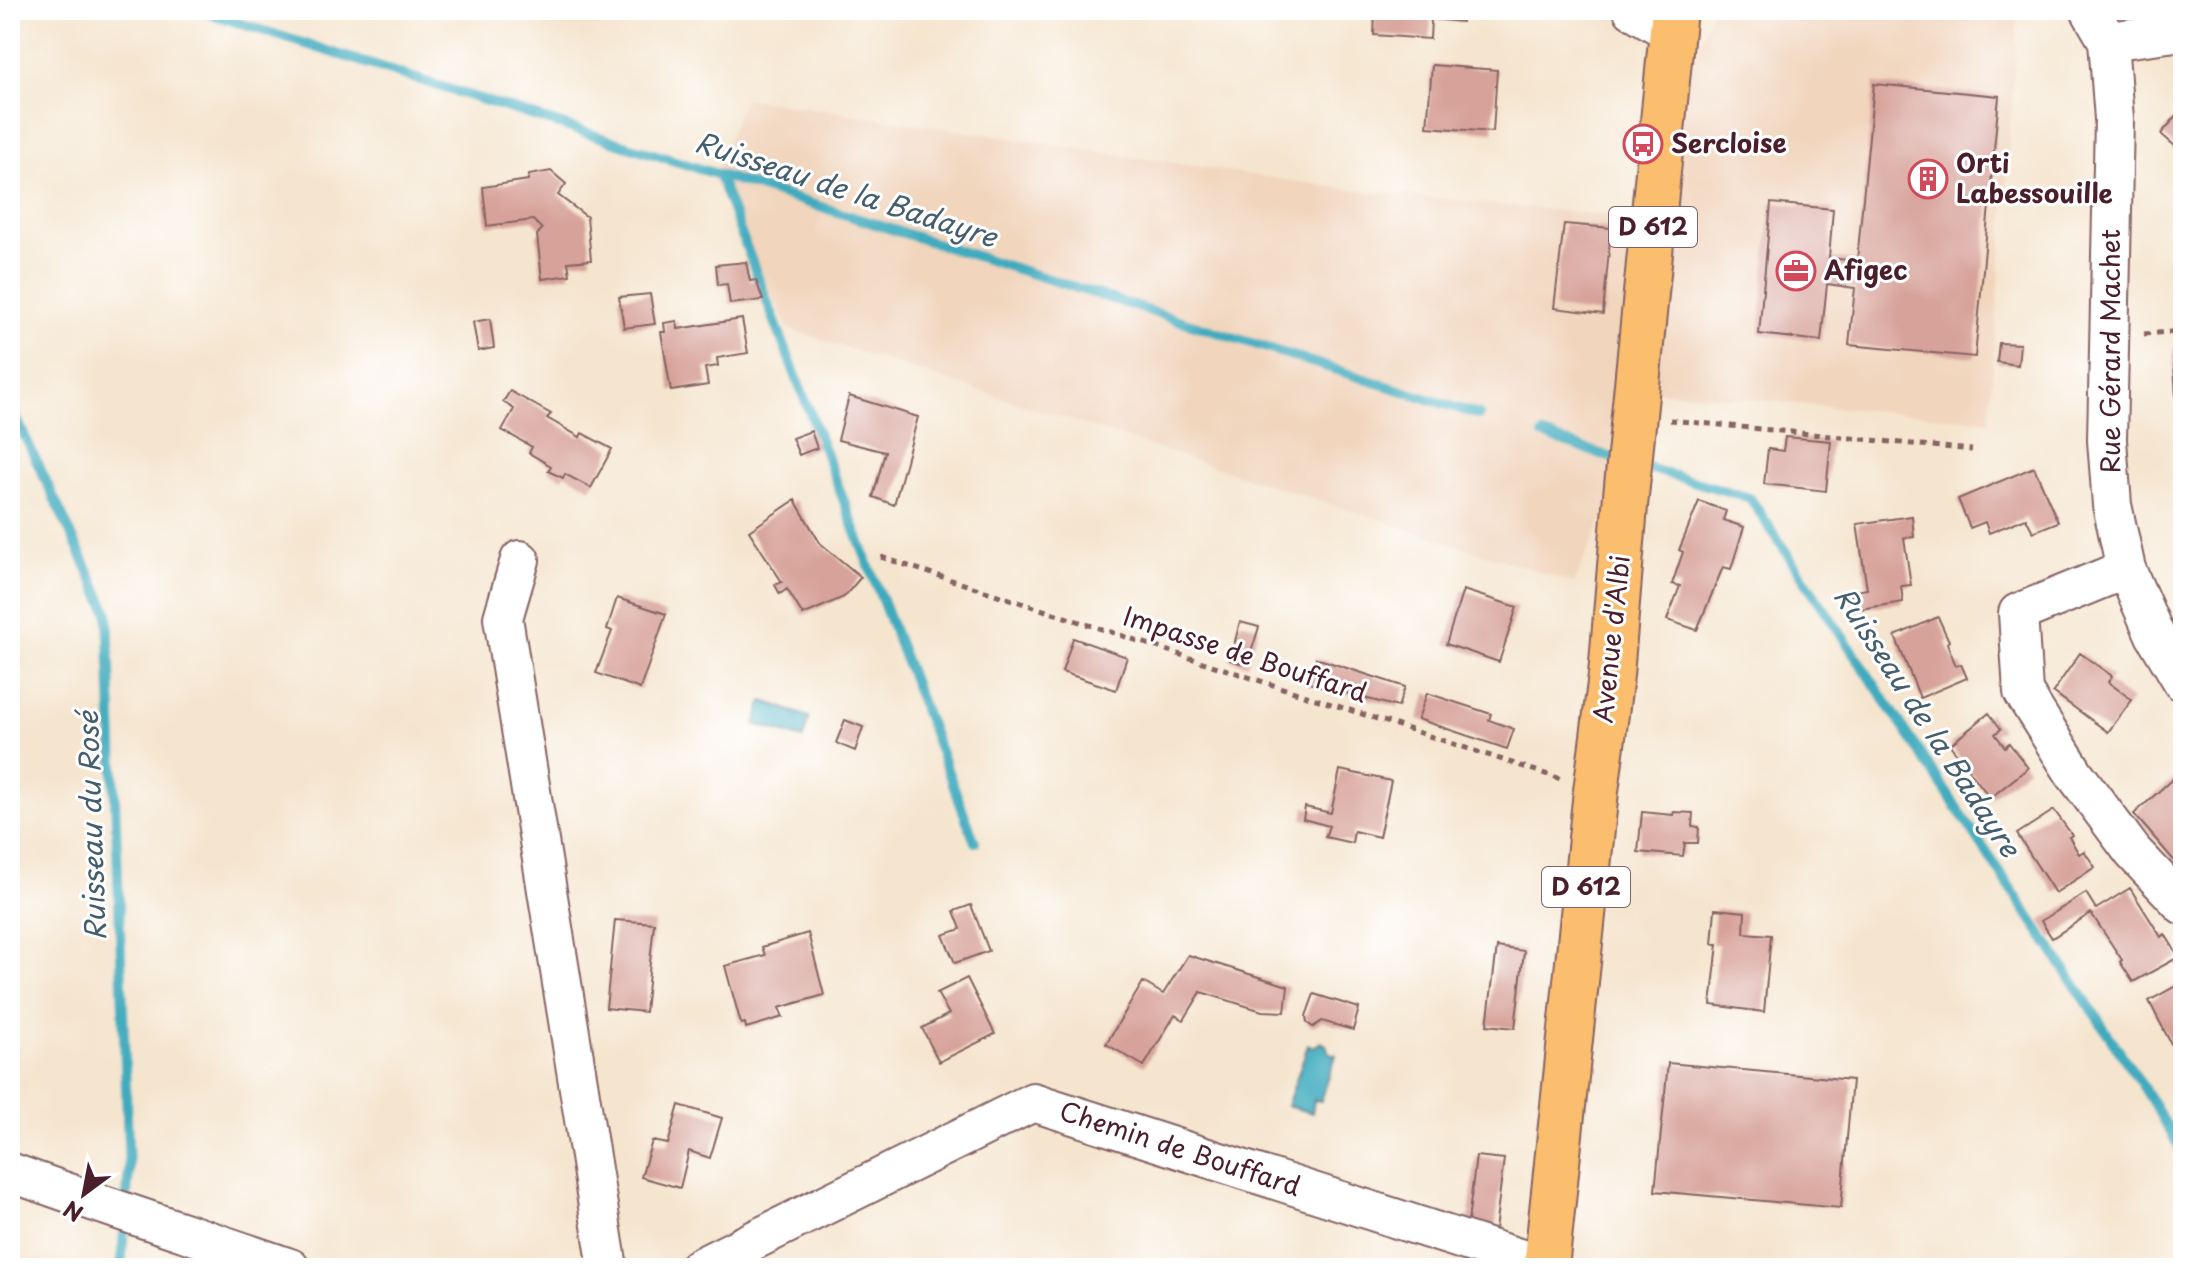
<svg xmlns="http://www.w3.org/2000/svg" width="2193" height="1278" viewBox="0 0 2193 1278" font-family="'Playpen Sans',sans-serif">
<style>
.built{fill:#f1d5bd}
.water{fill:#3fabbe;stroke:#446574;stroke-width:2}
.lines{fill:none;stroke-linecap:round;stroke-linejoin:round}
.stream{stroke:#3fabbe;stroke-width:10}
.building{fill:#d7a299}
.street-casing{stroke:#866464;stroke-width:42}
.primary-casing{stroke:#866464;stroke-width:48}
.path{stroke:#866464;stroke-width:5;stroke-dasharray:6 6;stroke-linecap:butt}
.street{stroke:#fff;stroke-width:38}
.primary{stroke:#fbbe6e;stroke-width:44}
.labels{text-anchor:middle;stroke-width:6;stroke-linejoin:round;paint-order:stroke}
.shield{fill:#fff;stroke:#80626b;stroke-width:2}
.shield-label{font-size:24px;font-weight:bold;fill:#4a1f2b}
.poi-label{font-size:26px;font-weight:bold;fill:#4a1f2b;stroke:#fff;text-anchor:start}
.street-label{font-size:26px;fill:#4a1f2b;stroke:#fff}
.water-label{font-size:28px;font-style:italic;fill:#455e6d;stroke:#fff}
</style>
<rect width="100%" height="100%" fill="#fff"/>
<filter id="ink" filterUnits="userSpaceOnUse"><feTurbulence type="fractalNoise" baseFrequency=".0125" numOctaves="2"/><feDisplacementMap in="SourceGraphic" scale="16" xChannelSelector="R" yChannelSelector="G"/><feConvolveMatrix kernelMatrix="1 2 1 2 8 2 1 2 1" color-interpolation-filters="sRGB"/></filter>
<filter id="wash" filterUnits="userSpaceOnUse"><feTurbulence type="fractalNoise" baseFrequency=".006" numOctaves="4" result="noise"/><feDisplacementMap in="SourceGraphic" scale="32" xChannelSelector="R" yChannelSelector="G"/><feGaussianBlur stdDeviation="1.8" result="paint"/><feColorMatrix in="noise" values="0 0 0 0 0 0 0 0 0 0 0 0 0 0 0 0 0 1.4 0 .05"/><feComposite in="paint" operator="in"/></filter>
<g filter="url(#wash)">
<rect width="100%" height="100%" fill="#f5e5cf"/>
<path class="built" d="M1712,10H1906L2018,21L1989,421L1658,391L1574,583L789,329L713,179L744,98L1346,189L1639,219Z"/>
<path class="water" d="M763,701L809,717L803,739L755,724Z
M1321,1042L1326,1045L1329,1053L1336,1055L1321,1101L1314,1100L1312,1113L1287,1106L1308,1045L1313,1048Z"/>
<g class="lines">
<path class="stream" d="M198,10L1479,415
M719,176L975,842
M10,405L108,612L129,1170L121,1268
M1543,435L1619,460
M1638,465L1750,498L2144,1088L2183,1153"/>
</g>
<g id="blocks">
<path class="building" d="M1375,10H1463L1462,22L1431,19L1430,39L1374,35Z
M1432,65L1497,70L1493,132L1427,127Z
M1874,84L1999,96L1975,357L1849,345L1855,288L1827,284L1821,341L1759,334L1771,203L1833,209L1829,258L1857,261Z
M2183,108V153L2161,134Z
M551,171L566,184L558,195L587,217L591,260L568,262L570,275L542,279L537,235L542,229L533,220L487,226L483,187L528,180L529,175Z
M1564,224L1611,228L1603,314L1554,308Z
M746,262L750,281L756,280L763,300L730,304L727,284L718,285L716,265Z
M650,294L655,324L624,328L619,297Z
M490,319L494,348L478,351L473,322Z
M742,319L748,353L717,358L718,366L705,368L708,385L671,391L661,332H665L664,323L677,321L678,329Z
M1999,343L2020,344L2018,365L1997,362Z
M2183,348V398L2176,397L2173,349Z
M510,391L551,414L547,418L580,437L582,433L612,449L591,488L565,474L563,478L548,471L551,466L529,453L532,447L502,430L514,409L503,402Z
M849,396L918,417L894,505L873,497L885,452L838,440Z
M811,431L817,448L799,455L792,438Z
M1785,437L1831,441L1826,491L1764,484L1768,449L1783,451Z
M2034,467L2058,522L2033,532L2026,518L1989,533L1985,522L1970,528L1958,499Z
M795,500L820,543L861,577L844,597L803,615L787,589L780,594L775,585L782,582L749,531Z
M1699,501L1726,511L1723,520L1744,527L1731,569L1723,567L1697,630L1667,620L1680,586L1672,584L1683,552L1679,550Z
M1912,516L1914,537L1904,538L1911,585L1901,586L1903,602L1854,610L1851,592L1867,589L1857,524Z
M1463,590L1517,607L1499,662L1446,644Z
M617,598L666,614L640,689L596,673L612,631L607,629Z
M1938,617L1949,641L1947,643L1956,666L1961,664L1967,678L1920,698L1895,636Z
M1240,622L1259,627L1247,665L1230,660Z
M1073,638L1127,657L1116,690L1062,672Z
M2080,653L2112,676L2108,682L2132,700L2108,732L2053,692Z
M1316,658L1405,687L1398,707L1309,683Z
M1427,693L1491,714L1489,720L1514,729L1507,749L1418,719Z
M1989,713L2001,729L1995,734L2005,747L2009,743L2028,768L1990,798L1950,745Z
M845,720L863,727L855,751L836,743Z
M1340,770L1391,781L1379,837L1354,831L1352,843L1325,837L1329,826L1303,819L1305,807L1331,813Z
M2180,772L2183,776V871L2134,814Z
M2054,810L2072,835L2069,837L2079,854L2084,851L2095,867L2055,893L2017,834Z
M1642,812L1673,815L1674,812L1693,813L1692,826L1699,827L1698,843H1685L1683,856L1638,852Z
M2130,888L2161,937L2165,934L2179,957L2133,982L2120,962L2122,960L2091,913L2052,938L2041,921L2086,893L2096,909Z
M971,905L989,951L955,963L943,935L961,929L954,911Z
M1715,909L1745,912L1744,933L1771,935L1764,1012L1711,1005L1718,944H1712Z
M615,920L654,923L645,1012L606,1008Z
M808,933L824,995L779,1008L783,1017L746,1028L745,1023L741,1024L725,966L765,955L762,947Z
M1497,947L1524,951L1515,1028L1487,1025Z
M1188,955L1288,986L1285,1012L1262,1011L1201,992L1184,1020L1175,1015L1144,1066L1106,1044L1143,982L1163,994Z
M967,978L995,1034L939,1062L922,1028L949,1014L937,993Z
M2183,982V1067L2149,1001Z
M1314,994L1359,1008L1353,1030L1322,1021L1313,1027L1307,1023L1306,1016Z
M1668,1063L1852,1080L1841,1208L1655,1191Z
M679,1105L722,1118L710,1158L689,1151L680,1188L641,1177L652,1141L668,1144Z
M1476,1156L1504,1159L1495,1230L1468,1222Z"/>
</g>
</g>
<g filter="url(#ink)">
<use href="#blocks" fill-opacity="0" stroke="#866464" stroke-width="2"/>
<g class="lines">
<defs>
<path id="street" d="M1633,10L1672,33
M2090,10L2108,41L2114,119L2107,440L2112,505L2126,569L2155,635L2183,682
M2108,41L2183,31
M520,560L503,618L608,1268
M2126,569L2018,613L2023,692L2074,773L2133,852L2183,905
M10,1172C103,1206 197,1236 290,1268
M698,1268L1033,1102L1528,1261L1546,1263"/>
<path id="primary" d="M1546,1268L1596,791L1611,675L1625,506L1674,10"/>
</defs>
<use href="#street" class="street-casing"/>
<use href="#primary" class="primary-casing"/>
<path class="path" d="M2144,334L2183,331
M1670,420L1972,450
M881,557L1561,779"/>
<use href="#street" class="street"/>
<use href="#primary" class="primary"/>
</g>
</g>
<defs>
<symbol id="bus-ring" viewBox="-11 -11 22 22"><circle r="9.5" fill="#fff" stroke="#d1495b" stroke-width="1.5"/><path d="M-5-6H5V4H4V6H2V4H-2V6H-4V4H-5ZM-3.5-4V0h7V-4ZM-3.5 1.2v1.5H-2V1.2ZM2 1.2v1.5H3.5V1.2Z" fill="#d1495b"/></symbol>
<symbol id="building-ring" viewBox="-11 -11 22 22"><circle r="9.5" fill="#fff" stroke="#d1495b" stroke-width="1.5"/><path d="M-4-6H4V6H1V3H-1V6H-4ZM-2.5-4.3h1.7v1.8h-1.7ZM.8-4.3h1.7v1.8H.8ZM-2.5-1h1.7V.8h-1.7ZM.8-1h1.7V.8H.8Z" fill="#d1495b"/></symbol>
<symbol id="office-ring" viewBox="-11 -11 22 22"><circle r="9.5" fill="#fff" stroke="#d1495b" stroke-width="1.5"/><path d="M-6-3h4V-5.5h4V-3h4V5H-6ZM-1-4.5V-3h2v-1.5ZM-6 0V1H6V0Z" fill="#d1495b"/></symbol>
</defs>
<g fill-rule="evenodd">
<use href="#bus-ring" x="1621" y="122" width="44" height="44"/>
<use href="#building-ring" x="1906" y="157" width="44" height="44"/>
<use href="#office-ring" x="1774" y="249" width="44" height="44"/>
</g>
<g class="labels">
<g class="shield">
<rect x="1609" y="207" width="88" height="40" rx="6"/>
<rect x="1542" y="867" width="88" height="40" rx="6"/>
</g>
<g class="shield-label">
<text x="1653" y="235">D 612</text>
<text x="1586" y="895">D 612</text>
</g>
<g class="poi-label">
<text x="1671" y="153">Sercloise</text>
<text x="1956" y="173">Orti<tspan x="1956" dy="30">Labessouille</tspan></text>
<text x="1824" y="280">Afigec</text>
</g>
<g class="street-label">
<text transform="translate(2111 351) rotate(-90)" y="9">Rue Gérard Machet</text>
<text transform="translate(1612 639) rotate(-84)" y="9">Avenue d'Albi</text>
<text transform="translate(1245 655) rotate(18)" y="9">Impasse de Bouffard</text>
<text transform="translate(1180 1149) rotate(18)" y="9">Chemin de Bouffard</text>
</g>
<g class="water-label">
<text transform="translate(846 190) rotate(18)" y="10">Ruisseau de la Badayre</text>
<text transform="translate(1927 722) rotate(57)" y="10">Ruisseau de la Badayre</text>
<text transform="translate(92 826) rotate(-92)" y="10">Ruisseau du Rosé</text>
</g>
</g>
<rect width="2193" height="1278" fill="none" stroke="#fff" stroke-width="40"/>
<g transform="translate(84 1194) rotate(212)" stroke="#ffffff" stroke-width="6" paint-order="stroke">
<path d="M0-6L14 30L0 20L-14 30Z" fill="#4a1f2b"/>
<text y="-12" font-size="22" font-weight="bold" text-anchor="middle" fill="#4a1f2b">N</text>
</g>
</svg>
